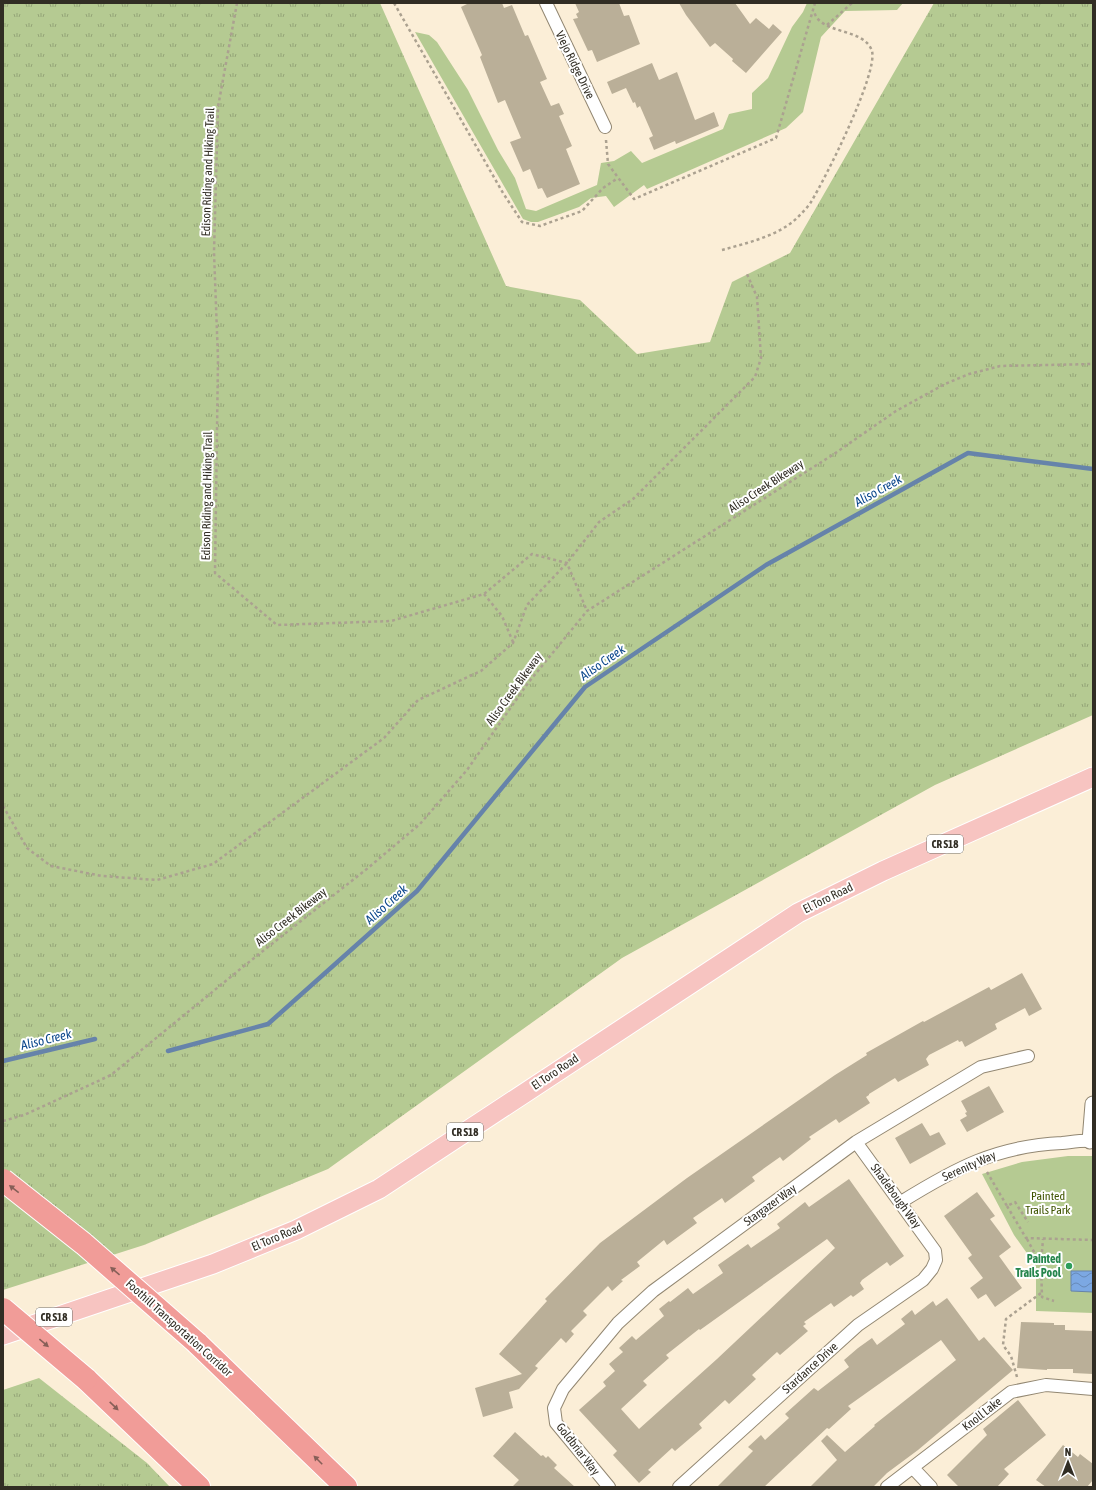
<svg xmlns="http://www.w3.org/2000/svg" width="1096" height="1490" viewBox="0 0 1096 1490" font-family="'Asap Condensed',sans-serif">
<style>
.grass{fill:url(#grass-tufts)}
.green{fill:#b5ca92}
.water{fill:url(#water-waves);stroke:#6683aa}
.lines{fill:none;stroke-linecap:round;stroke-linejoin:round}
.stream{stroke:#6683aa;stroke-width:4.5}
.building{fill:#baaf98;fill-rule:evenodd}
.minor-casing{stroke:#928772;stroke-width:14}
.tertiary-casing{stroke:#928772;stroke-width:17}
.primary-casing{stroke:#fff;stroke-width:21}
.motorway-casing{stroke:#fff;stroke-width:24}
.path{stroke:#aba190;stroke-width:2.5;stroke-dasharray:3 3;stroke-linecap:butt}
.minor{stroke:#fff;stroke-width:12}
.tertiary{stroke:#fff;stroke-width:15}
.primary{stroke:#f7c4c1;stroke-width:19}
.motorway{stroke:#f19c98;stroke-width:22}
.motorway-bridge-casing{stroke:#fff;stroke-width:24;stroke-linecap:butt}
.motorway-bridge{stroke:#f19c98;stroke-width:22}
.oneway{fill:#875f58}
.leisure-dot{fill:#2e9e5b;stroke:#fff;stroke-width:1.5}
.labels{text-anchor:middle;stroke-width:4;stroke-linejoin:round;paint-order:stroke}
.shield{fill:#fff;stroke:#6f6c66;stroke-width:1}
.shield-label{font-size:11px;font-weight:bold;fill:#312d24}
.street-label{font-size:12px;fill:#312d24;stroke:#fff}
.park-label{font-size:12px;fill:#3f5400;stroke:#fff}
.leisure-label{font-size:12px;font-weight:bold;fill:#27864d;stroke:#fff;text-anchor:end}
.water-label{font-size:13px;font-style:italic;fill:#0b478c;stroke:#fff}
</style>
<defs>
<pattern id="grass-tufts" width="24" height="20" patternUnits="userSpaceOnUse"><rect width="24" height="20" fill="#b5ca92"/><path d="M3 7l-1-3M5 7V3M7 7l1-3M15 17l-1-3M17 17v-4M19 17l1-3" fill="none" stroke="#94a477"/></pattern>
<pattern id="water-waves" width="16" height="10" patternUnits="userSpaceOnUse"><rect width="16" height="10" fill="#7ca8e3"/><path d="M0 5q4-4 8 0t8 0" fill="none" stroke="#6689b8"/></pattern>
</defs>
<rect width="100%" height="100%" fill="#fbeed7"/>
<path class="grass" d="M3,3H380L506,286L580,300L637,354L710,342L732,282L790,253L934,3H1093V715L935,785L622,958L328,1169L144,1245L3,1290Z
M39,1378L147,1463L170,1487H3V1390Z"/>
<path class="green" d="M807,3H903L897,10L845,11L821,37L803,112L786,128L647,189L644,185L614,207L606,196L591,198L579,207L538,222H531L523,219L415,32L429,35L437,42L468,90L498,150L515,178L526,209L536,211L597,185L601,163L614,161L631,151L642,163L723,129L729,114L752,109V93L768,78L792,27L803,12Z
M1068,1156H1093V1313L1036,1311V1266L1014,1235L982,1174L1022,1162Z"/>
<path class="water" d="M1071,1271H1093V1292L1071,1291Z"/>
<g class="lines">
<path class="stream" d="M168,1051L268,1024L417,891L585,687L766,565L968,453L1093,469
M3,1061L95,1039"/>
</g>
<path class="building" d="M469,3H502L504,8L512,5L525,36L528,35L547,79L540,82L551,106L559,103L564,114L559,116L572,146L566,149L580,184L547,198L542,188L538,189L530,169L523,172L510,142L521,138L505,100L498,103L480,57L482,55L461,7Z
M575,3H619L624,16L629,15L640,44L597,62L592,50L588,51L573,19L578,18L576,14L579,12Z
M679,3H735L750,24L756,18L769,29L773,24L782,32L746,73L732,61L733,59L715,43L710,47L686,15Z
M652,63L659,80L677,72L695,120L714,112L719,126L676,144L675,141L654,150L649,138L653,136L640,106L637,108L635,102L633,103L626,88L612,94L607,82Z
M1022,973L1042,1009L1029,1016L1025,1008L995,1024L997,1029L965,1047L962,1041L959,1042L958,1040L929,1055L926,1059L929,1065L898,1082L895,1078L869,1094V1095L866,1097L870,1103L839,1123L836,1119L809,1137L811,1139L783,1161L780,1157L752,1177L755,1181L736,1195L725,1203L722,1198L693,1218L697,1223L667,1245L664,1240L637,1262L640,1266L621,1280L623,1281L612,1291L608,1286L583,1311L587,1315L571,1331L574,1334L566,1343L561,1338L535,1366L538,1368L519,1389L509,1392L513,1408L483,1417L475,1388L522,1374L499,1354L547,1301L545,1299L600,1243L687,1178L835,1075L867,1055L866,1053L923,1021L924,1022L989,987L991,990Z
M989,1086L1004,1112L967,1132L960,1120L967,1116L965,1113L967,1112L961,1101Z
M922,1123L930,1136L939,1132L946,1144L910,1164L895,1138Z
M849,1179L904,1256L890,1266L887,1262L862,1280L860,1283L864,1289L853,1297L851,1295L834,1307L831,1303L804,1322L806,1324L803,1326L808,1331L780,1355L777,1352L752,1375L756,1379L729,1404L725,1400L699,1424L702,1428L675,1451L672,1448L648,1470L651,1472L639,1483L613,1455L617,1451L579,1410L606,1386L603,1382L615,1371L609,1364L623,1352L619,1348L632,1336L636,1340L664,1316L659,1309L669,1301L670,1302L688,1288L693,1294L723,1273L718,1265L748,1244L751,1248L780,1228L777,1224L805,1202L809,1207ZM827,1239L835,1248L717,1359L639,1429L621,1409L647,1385L643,1381L669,1358L666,1355L699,1329L700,1330Z
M977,1192L995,1216L990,1219L1011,1247L999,1256L1022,1288L995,1307L986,1294L978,1299L970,1288L983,1278L968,1258L972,1255L944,1216Z
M947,1298L979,1341L984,1337L1013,1370L918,1450L887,1473L873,1487H810L837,1460L821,1441L827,1435L845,1452L875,1426L874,1425L956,1360L941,1340L848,1406L851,1409L829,1429L827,1428L764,1487H717L753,1451L748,1447L761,1435L765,1440L789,1418L785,1414L814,1388L818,1391L849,1367L844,1360L858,1348L872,1338L877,1345L905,1324L901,1319L912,1310L915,1315L933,1301L936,1306Z
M1021,1322L1054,1323V1325H1065V1330L1093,1331V1374L1073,1373V1369H1047V1370L1017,1368Z
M1018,1400L1046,1435L1004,1469L1009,1474L997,1487H959L947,1475L987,1435L983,1429Z
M515,1432L541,1456L543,1455L546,1458L548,1456L557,1465L554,1468L575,1487H512L519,1480L493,1456Z
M1063,1445L1078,1457L1080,1454L1093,1464V1480L1087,1487H1046L1036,1480Z"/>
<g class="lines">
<defs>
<path id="minor" d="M546,3L605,127
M901,1202C956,1168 996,1146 1062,1143C1072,1142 1083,1140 1093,1141
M913,1468L931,1487
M609,1487L556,1423L554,1408L563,1389L618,1323L653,1291L856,1142L981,1067L1028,1056
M679,1487L858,1325L923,1280L932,1269L936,1260L935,1251L856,1142
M887,1487L1011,1392L1046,1385L1093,1389"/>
<path id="tertiary" d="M1090,1141L1093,1104"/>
<path id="primary" d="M3,1335L213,1264L296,1230L379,1189L798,913L883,871L1093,777"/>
<path id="motorway" d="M197,1343L346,1487
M86,1379L199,1487"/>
</defs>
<use href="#minor" class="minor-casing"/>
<use href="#tertiary" class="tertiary-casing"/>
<use href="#primary" class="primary-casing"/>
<use href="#motorway" class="motorway-casing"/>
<path class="path" d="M237,3L218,107L214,252L218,359L215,573L277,625L391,621L484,594L532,554L567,563L587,611
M394,3L503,193L522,222L540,226L582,211L603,188L618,178
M827,25L852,3
M606,140L608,164L634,199L776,138L815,3
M722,250C747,243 778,236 797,218C802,213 807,208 811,202C825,179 878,74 872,51C864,27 819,35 814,11
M484,594L502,616L513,642
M3,806L27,848L51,866L102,876L157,880L213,864L384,738L418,700L481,671L513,643L527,605L567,563L599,522L633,499L755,377L761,358L757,297L747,274
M3,1121L24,1115L111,1075L244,966L368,868L420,824L467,770L528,683L587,611L834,454L896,411L945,384L969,374L1000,366L1093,364
M987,1172L1007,1206L1015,1202L1028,1222
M1007,1206L1026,1238L1093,1240
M1027,1239L1041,1265L1042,1297L1054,1301
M1041,1264L1043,1239
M1017,1377L1011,1356L1003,1345L1006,1319L1041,1293"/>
<use href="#minor" class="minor"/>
<use href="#tertiary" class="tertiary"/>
<use href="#primary" class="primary"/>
<use href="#motorway" class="motorway"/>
<defs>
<path id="motorway-bridge" d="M3,1180L84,1244L197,1343
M3,1309L86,1379"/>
</defs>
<use href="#motorway-bridge" class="motorway-bridge-casing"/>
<use href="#motorway-bridge" class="motorway-bridge"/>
</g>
<defs><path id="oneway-solid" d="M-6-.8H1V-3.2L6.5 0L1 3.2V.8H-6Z"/></defs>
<g class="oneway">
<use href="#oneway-solid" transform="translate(14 1189) rotate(-142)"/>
<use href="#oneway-solid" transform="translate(115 1271) rotate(-140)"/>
<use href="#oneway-solid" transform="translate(44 1343) rotate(40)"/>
<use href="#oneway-solid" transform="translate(114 1406) rotate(44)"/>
<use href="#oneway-solid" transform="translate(318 1460) rotate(-135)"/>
</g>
<circle class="leisure-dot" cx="1069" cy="1266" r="4"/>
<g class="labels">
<g class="shield">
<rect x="927" y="835" width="36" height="18" rx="3"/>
<rect x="447" y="1123" width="36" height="18" rx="3"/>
<rect x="36" y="1308" width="36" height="18" rx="3"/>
</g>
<g class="shield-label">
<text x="945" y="848">CR S18</text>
<text x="465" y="1136">CR S18</text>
<text x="54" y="1321">CR S18</text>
</g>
<g class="street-label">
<text transform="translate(575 65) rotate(64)" y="4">Viejo Ridge Drive</text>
<text transform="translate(208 172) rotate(-88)" y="4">Edison Riding and Hiking Trail</text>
<text transform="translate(766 486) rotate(-33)" y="4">Aliso Creek Bikeway</text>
<text transform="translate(207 496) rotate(-89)" y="4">Edison Riding and Hiking Trail</text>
<text transform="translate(514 689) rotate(-54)" y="4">Aliso Creek Bikeway</text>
<text transform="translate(828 898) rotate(-26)" y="4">El Toro Road</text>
<text transform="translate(291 917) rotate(-38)" y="4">Aliso Creek Bikeway</text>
<text transform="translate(555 1072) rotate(-34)" y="4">El Toro Road</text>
<text transform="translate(969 1166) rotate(-24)" y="4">Serenity Way</text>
<text transform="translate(896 1196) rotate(54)" y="4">Shadebough Way</text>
<text transform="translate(770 1205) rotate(-36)" y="4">Stargazer Way</text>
<text transform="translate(277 1237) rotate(-23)" y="4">El Toro Road</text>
<text transform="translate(179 1328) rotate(42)" y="4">Foothill Transportation Corridor</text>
<text transform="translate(810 1368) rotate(-42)" y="4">Stardance Drive</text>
<text transform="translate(982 1414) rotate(-38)" y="4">Knoll Lake</text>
<text transform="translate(578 1449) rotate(52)" y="4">Goldbriar Way</text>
</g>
<g class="park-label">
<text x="1048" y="1200">Painted<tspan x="1048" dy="14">Trails Park</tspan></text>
</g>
<g class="leisure-label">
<text x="1061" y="1263">Painted<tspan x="1061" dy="14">Trails Pool</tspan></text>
</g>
<g class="water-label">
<text transform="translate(878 490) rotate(-29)" y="5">Aliso Creek</text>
<text transform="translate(602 662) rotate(-35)" y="5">Aliso Creek</text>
<text transform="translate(386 904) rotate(-42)" y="5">Aliso Creek</text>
<text transform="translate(46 1039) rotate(-14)" y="5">Aliso Creek</text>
</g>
</g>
<rect width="1096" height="1490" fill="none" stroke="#312d24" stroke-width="8"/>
<g transform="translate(1068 1462)" stroke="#ffffff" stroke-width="3" paint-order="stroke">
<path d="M0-3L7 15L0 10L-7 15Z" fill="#312d24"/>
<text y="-6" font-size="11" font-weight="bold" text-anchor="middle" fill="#312d24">N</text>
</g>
</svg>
